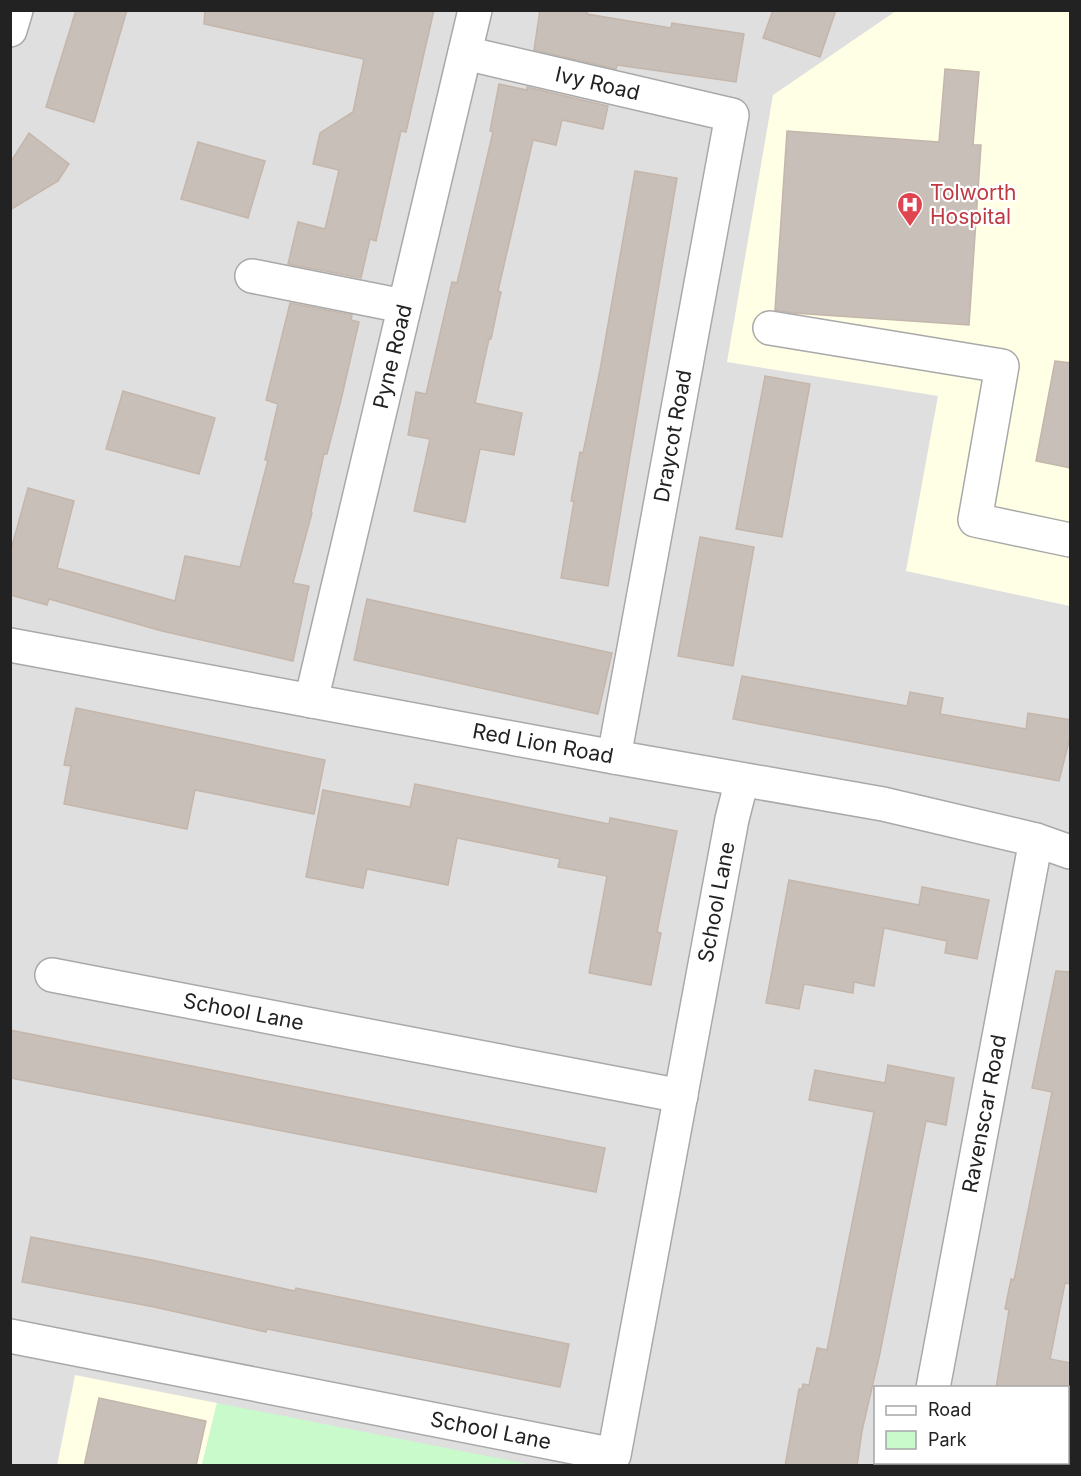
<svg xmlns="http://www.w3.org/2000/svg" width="1081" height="1476" viewBox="0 0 1081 1476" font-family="Inter,sans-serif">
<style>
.residential{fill:#e0dfdf;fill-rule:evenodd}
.education{fill:#ffffe5}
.park{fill:#c8facc}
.building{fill:#c7bfb8;stroke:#c4b6ab;stroke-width:1.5}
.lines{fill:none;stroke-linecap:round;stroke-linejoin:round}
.minor-casing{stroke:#a9a9a9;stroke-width:36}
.minor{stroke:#fff;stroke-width:33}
.labels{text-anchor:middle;stroke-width:4.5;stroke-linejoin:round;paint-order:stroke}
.street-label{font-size:21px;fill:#222;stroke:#fff}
.health-label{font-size:21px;fill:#be3a42;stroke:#fff;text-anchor:start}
</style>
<rect width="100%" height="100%" fill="#f2efe9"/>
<path class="residential" d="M10,11H1070V1465H11ZM876,1388H1068V1462H876Z"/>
<path class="education" d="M896,11H1070V606L906,571L938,396L727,362L773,95Z
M75,1375L217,1403L202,1465L57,1466Z"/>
<path class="park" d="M217,1403L533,1465H202Z"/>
<path class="building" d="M76,10H127L94,122L46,107Z
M205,10H434L406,132L401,131L376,241L370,239L361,278L288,264L298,222L325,229L339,170L313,164L320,133L353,112L364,59L204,24Z
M540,10H587V14L671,28L672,23L744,34L736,82L617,65L616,69L534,50Z
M773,10H836L820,57L763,38Z
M945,69L979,72L973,145H981L969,325L793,313L775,310L787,131L939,142Z
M499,84L527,90V87L608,106L603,129L562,120L556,145L533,140L498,291L501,292L491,339H489L475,403L522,413L514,455L480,449L465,522L414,511L430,439L408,435L416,392L426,394L452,282L457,283L493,132L490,131Z
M29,133L69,164L58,181L10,210V163Z
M198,142L265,161L248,218L181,199Z
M635,171L677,178L608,586L561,578L574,501H571L576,474L580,452L583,453L600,370Z
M290,303L352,315L351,320L359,322L341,400L327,454H324L311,512L312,513L293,583L309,586L293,661L162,631L49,599L47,605L10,595V553L28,488L74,501L57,568L175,601L185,556L240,567L268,460H265L278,404L266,400Z
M1055,361L1071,363V468L1036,461Z
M765,376L810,384L782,537L736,529Z
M123,391L215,418L199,474L106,449Z
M700,537L754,547L733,666L678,656Z
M367,599L612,653L598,714L354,660Z
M742,676L907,706L910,692L943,698L940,714L1026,729L1028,713L1071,720V733L1059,781L733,719Z
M76,708L325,760L314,814L195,790L187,829L64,804L71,766L64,765Z
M415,784L609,824L610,818L677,831L657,932L661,933L651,985L589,973L607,876L558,867L560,859L457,838L448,885L367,869L363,888L306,877L323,790L410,807Z
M789,880L919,905L922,887L989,900L977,959L945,953L947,941L884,928L874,986L854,982L853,993L804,984L799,1009L766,1003Z
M1056,971L1071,972V1284L1065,1283L1050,1359L1071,1363V1388H996L1009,1310L1005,1309L1011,1279L1014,1280L1052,1092L1032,1088Z
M10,1030L605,1148L596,1192L10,1078Z
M888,1065L954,1078L946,1125L926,1121L880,1353L862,1431L857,1466H785L799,1389H802L803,1384L809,1385L817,1348L827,1350L874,1112L809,1100L815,1070L885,1083Z
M31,1237L152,1260L295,1291L296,1288L569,1344L560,1387L267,1329L266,1332L154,1307L22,1282Z
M99,1398L206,1421L196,1466H84Z"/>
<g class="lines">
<defs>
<g id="minor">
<path d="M10,30L16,10"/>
<path id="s1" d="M465,53L732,115L614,757"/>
<path d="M252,276L403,306"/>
<path d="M770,328L1002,366L975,520L1070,540"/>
<path id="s2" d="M10,645L614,757L883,804L1036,840L1070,852"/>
<path id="s3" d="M311,701L475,10"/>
<path id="s4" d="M52,975L681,1096"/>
<path id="s5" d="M10,1336L614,1455L732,819L742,780"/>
<path id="s6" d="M933,1388L1036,840"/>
<path d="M918,1466L919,1462"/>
</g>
</defs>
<use href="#minor" class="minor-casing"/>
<use href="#minor" class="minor"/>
</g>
<defs>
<symbol id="hospital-pin" viewBox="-11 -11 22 30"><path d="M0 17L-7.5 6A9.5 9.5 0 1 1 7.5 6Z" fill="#e0444e" stroke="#fff"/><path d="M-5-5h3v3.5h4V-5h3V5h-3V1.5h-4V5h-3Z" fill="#fff"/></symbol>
</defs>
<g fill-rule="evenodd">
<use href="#hospital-pin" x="895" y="190" width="30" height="40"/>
</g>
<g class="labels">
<g class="street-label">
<text dy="7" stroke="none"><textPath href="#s1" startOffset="136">Ivy Road</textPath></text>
<text dy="7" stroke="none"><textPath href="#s3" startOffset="354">Pyne Road</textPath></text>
<text transform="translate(673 436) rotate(-80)" y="7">Draycot Road</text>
<text dy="7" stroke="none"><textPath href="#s2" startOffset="542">Red Lion Road</textPath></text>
<text dy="7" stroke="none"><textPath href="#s5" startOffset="1178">School Lane</textPath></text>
<text dy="7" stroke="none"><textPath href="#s4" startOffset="195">School Lane</textPath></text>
<text dy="7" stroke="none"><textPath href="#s6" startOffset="279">Ravenscar Road</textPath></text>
<text dy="7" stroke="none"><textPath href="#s5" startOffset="490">School Lane</textPath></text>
</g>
<g class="health-label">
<text x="930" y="200">Tolworth<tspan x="930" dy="24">Hospital</tspan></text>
</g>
</g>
<rect width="1081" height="1476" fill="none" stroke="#222222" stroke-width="24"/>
<rect x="874" y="1386" width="195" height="78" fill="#ffffff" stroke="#a7a7a7" stroke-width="1.5"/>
<rect x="886" y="1406" width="30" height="9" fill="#ffffff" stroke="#a7a7a7" stroke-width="1.5"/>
<text x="928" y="1416" font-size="18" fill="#222222">Road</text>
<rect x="886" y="1431" width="30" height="18" fill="#c8facc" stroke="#a7a7a7" stroke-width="1.5"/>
<text x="928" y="1446" font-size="18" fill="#222222">Park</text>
</svg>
